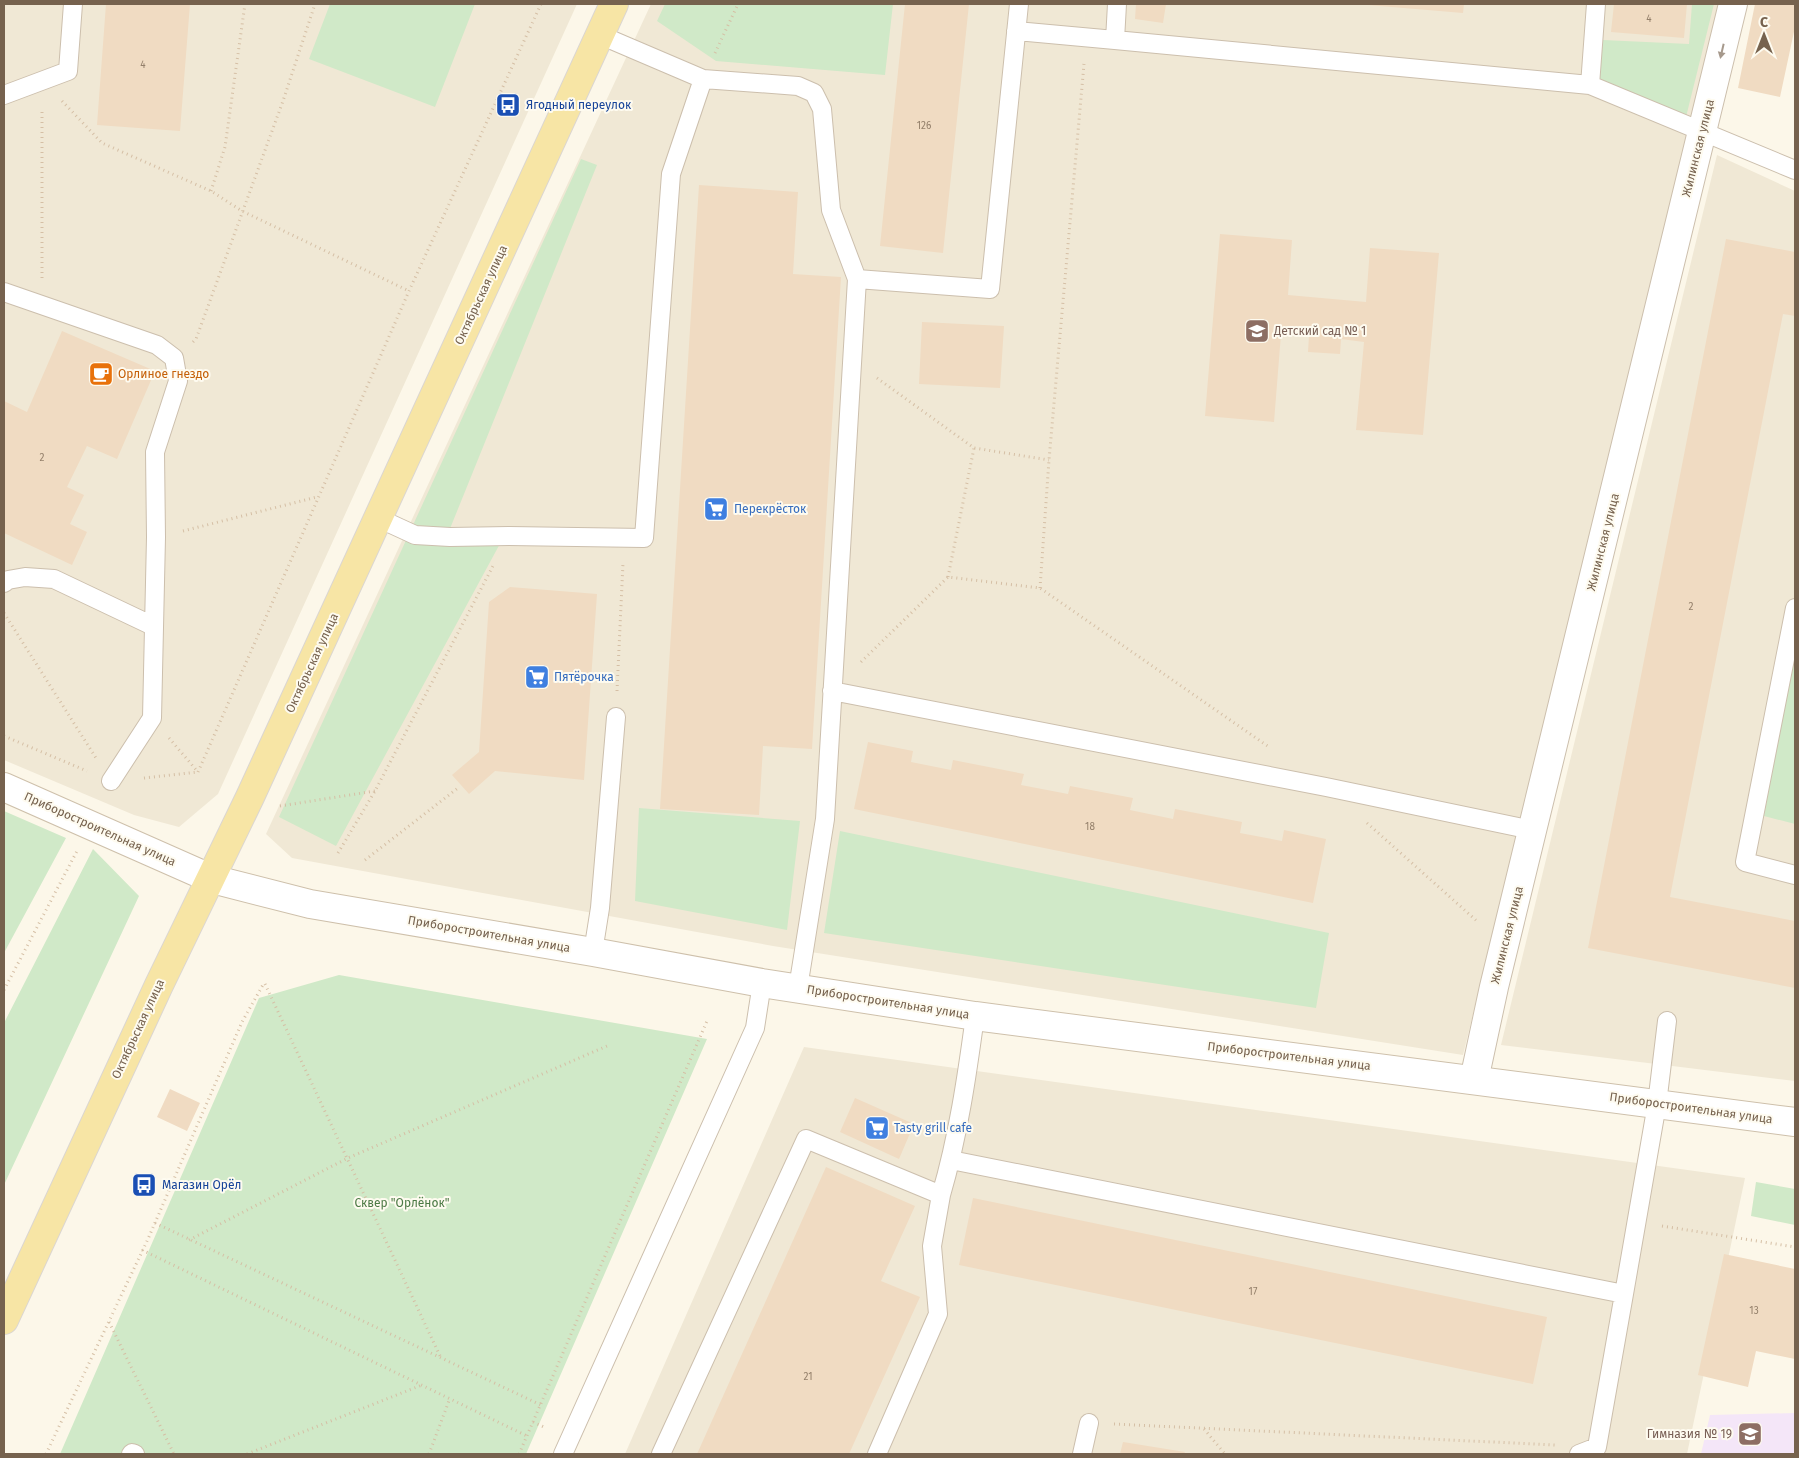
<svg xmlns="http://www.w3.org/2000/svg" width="1799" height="1458" viewBox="0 0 1799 1458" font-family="'Fira Sans',sans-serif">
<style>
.residential{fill:#f0e8d5}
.education{fill:#f4e6f8}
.green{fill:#d0e9c8}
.building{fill:#f0dbc2}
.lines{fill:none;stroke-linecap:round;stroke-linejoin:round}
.service-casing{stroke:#ccbfad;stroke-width:20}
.minor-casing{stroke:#ccbfad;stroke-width:30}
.secondary-casing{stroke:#cec0ab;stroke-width:30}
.primary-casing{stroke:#dbd6d1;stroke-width:30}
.path{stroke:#d5bfa5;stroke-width:3;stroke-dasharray:1 4;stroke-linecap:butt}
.service{stroke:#fff;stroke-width:18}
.minor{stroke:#fff;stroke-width:28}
.secondary{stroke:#fff;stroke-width:28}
.primary{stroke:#f7e5a5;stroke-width:28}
.oneway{fill:#a6998c}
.labels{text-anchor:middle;stroke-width:4;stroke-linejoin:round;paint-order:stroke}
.number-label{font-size:10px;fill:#94806b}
.transit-label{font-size:12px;fill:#164399;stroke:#fefbf0;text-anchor:start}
.street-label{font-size:12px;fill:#76624e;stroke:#fefbf0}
.education-label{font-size:12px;fill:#785e54;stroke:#fefbf0;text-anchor:start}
.food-label{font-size:12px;fill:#c56008;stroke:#fefbf0;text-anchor:start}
.shop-label{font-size:12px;fill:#366cbe;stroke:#fefbf0;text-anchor:start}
.park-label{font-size:12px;fill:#4d7b46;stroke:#fefbf0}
</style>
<rect width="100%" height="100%" fill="#fcf7e9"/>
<path class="residential" d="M4,4H577L218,794L179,827L134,815L4,760Z
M651,4H1719L1682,166L1463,1055L773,946L292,858L266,834Z
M1717,155L1795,191V1081L1501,1045Z
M804,1047L1745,1178L1687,1454H625Z"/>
<path class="education" d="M1795,1413V1454H1701L1710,1415Z"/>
<path class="green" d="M330,4H475L435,107L309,59Z
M665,4H893L885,75L716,61L657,21Z
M1692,4H1714L1686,117L1599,83L1603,40L1689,44Z
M581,159L597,165L445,541L502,540L336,846L279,817Z
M1795,646V824L1764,816Z
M639,808L800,821L787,930L635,901Z
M4,811L66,838L4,953Z
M840,831L1329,933L1316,1008L824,933Z
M93,849L139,896L4,1185V1023Z
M339,975L707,1039L526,1454H60L259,998Z
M1756,1182L1795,1189V1225L1751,1216Z"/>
<path class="building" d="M106,4H190L180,131L97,125Z
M905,4H969L943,253L880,246Z
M1136,4H1166L1163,23L1135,19Z
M1368,4H1464L1463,13L1368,5Z
M1614,4H1687L1684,38L1611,32Z
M1755,4L1795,5V27L1780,97L1738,88Z
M699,185L798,192L793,274L841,277L812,749L763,746L759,815L660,809Z
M1220,234L1292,240L1288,295L1366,302L1370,248L1439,253L1423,435L1356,430L1364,342L1341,339L1340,354L1308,352L1309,336L1281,334L1274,422L1205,416Z
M1726,239L1795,252V316L1783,314L1670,897L1795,921V988L1588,948Z
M922,322L1004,326L1000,388L919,384Z
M62,331L155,371L117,459L87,446L67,487L84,495L70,524L87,532L72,565L4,533V401L27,412Z
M510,587L597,594L584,780L495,771L469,794L452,775L479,752L489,602Z
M868,742L913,751L911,762L951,770L953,760L1024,774L1021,785L1068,794L1070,786L1133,798L1130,810L1173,819L1175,809L1242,822L1240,833L1282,841L1284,830L1326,839L1313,903L854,809Z
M170,1089L200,1103L187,1131L157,1117Z
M855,1098L914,1124L899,1159L840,1132Z
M826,1167L915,1206L881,1281L920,1297L849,1454H697Z
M973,1198L1547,1317L1533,1384L959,1265Z
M1724,1254L1795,1269V1359L1756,1351L1748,1387L1698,1375Z
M1123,1442L1185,1452L1184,1454H1120Z"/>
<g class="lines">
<defs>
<path id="service" d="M1117,4L1115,40L1590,85
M1596,4L1590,85L1795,170
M1016,31L1115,40
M703,79L798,86L814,93L822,109L831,210L857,279L825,819L798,988
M4,95L68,71L73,4
M857,279L990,289L1019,4
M4,292L157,345L174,358L178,381L155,452L156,537L152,718L111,781
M378,518L415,535L450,537L509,536L644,538L671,174L703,79L600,35
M4,583L8,580L25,577L54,579L153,626
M1795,608L1745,862L1795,875
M832,691L1326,787L1532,830
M593,952L600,908L616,717
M951,1160L1624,1294L1657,1104L1667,1021
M131,1454L132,1453L135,1454
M563,1454L755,1028L762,983
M661,1454L806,1139L941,1195C958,1137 967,1076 975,1016
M877,1454L938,1314L932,1246L941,1195
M1082,1454L1089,1423
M1579,1454L1597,1447L1624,1294"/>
<path id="minor" d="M1474,1080L1494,987L1733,4"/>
<path id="secondary" d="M4,787L212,879L310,904L593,952L762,983L975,1016L1795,1122"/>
<path id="primary" d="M4,1320L159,985L250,797L614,4"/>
</defs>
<use href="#service" class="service-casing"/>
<use href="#minor" class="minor-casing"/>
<use href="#secondary" class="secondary-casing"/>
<use href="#primary" class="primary-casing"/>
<path class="path" d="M715,53L738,4
M62,101L102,143L211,191L242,211L409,291
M211,191L225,147L245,4
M42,278V109
M193,342L196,339L283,101L315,4
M877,378L974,448L1049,460
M183,531L317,497
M948,577L974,448
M1040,588L1049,460L1084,64
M4,613L96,758
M861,662L948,577L1040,588L1269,747
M617,691L623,563
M4,736L87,771
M169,738L198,772
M198,772L409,291L541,4
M144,778L198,772
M280,806L375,791
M1367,823L1478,922
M338,853L375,791L494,564
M365,860L458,788
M265,984L441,1358
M4,990L77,851
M155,1223L541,1405
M1662,1226L1795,1247
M189,1240L348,1158L607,1046
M142,1250L527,1436
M109,1322L174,1454
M533,1422L546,1428
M1114,1424L1555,1445
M1204,1429L1225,1454
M46,1454L148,1239L242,1022L264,983
M247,1454L422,1385
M429,1454L450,1398
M519,1454L707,1021"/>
<use href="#service" class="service"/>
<use href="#minor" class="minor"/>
<use href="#secondary" class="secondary"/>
<use href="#primary" class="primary"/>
</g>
<defs><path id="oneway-solid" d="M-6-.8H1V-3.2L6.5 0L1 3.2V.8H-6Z" transform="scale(1.25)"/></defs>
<use class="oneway" href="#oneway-solid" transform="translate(1722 51) rotate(103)"/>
<defs>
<symbol id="bus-square" viewBox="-11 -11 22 22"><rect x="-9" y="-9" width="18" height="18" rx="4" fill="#1a4fb4" stroke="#fefbf0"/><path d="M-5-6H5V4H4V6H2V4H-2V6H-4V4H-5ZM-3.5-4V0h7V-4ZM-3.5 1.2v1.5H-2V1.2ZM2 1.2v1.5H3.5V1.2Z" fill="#fff"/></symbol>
<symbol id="school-square" viewBox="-11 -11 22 22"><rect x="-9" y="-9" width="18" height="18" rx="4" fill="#8d6e63" stroke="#fefbf0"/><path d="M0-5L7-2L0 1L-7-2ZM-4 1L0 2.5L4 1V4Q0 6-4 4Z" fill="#fff"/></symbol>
<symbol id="cafe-square" viewBox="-11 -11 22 22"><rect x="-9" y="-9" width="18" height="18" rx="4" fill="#e8710a" stroke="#fefbf0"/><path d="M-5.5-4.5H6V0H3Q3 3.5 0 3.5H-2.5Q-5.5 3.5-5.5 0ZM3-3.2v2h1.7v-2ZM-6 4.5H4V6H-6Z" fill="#fff"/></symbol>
<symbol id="supermarket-square" viewBox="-11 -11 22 22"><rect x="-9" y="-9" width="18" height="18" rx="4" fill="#3f7fe0" stroke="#fefbf0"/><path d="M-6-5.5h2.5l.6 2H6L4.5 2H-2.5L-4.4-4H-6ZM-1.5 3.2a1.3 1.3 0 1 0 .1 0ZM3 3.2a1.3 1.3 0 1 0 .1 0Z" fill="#fff"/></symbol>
</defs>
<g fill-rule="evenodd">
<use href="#bus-square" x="494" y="91" width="28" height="28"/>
<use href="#school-square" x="1243" y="317" width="28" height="28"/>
<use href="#cafe-square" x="87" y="360" width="28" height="28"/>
<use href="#supermarket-square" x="702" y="495" width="28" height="28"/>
<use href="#supermarket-square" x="523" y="663" width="28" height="28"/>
<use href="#supermarket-square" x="863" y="1114" width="28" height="28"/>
<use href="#bus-square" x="130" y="1171" width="28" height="28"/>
<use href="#school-square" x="1736" y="1420" width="28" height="28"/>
</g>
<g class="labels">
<g class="number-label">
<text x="1649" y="22">4</text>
<text x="143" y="68">4</text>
<text x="924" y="129">126</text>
<text x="42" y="461">2</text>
<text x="1691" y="610">2</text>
<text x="1090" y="830">18</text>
<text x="1253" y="1295">17</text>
<text x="1754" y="1314">13</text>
<text x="808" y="1380">21</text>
</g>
<g class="transit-label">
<text x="526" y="109">Ягодный переулок</text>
<text x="162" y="1189">Магазин Орёл</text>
</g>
<g class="street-label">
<text transform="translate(1698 148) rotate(-76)" y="4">Жилинская улица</text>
<text transform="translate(481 295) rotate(-65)" y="4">Октябрьская улица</text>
<text transform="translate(1603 542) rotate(-76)" y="4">Жилинская улица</text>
<text transform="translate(312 663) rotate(-65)" y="4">Октябрьская улица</text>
<text transform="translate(100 829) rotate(24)" y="4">Приборостроительная улица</text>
<text transform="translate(489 934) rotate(10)" y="4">Приборостроительная улица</text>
<text transform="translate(1507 935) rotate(-76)" y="4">Жилинская улица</text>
<text transform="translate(888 1002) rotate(9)" y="4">Приборостроительная улица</text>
<text transform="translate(138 1029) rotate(-65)" y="4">Октябрьская улица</text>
<text transform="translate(1289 1056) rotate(7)" y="4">Приборостроительная улица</text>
<text transform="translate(1691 1108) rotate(8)" y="4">Приборостроительная улица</text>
</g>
<g class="education-label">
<text x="1274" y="335">Детский сад № 1</text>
<text x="1732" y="1438" text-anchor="end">Гимназия № 19</text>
</g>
<g class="food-label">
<text x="118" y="378">Орлиное гнездо</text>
</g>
<g class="shop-label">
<text x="734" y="513">Перекрёсток</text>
<text x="554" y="681">Пятёрочка</text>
<text x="894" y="1132">Tasty grill cafe</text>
</g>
<g class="park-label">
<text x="402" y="1207">Сквер "Орлёнок"</text>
</g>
</g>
<rect width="1799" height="1458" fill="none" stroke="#76624e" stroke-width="10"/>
<g transform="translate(1764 35)" stroke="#fefbf0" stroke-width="4" paint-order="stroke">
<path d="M0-4L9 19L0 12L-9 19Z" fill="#76624e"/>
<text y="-8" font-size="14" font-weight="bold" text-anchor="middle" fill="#76624e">С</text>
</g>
</svg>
